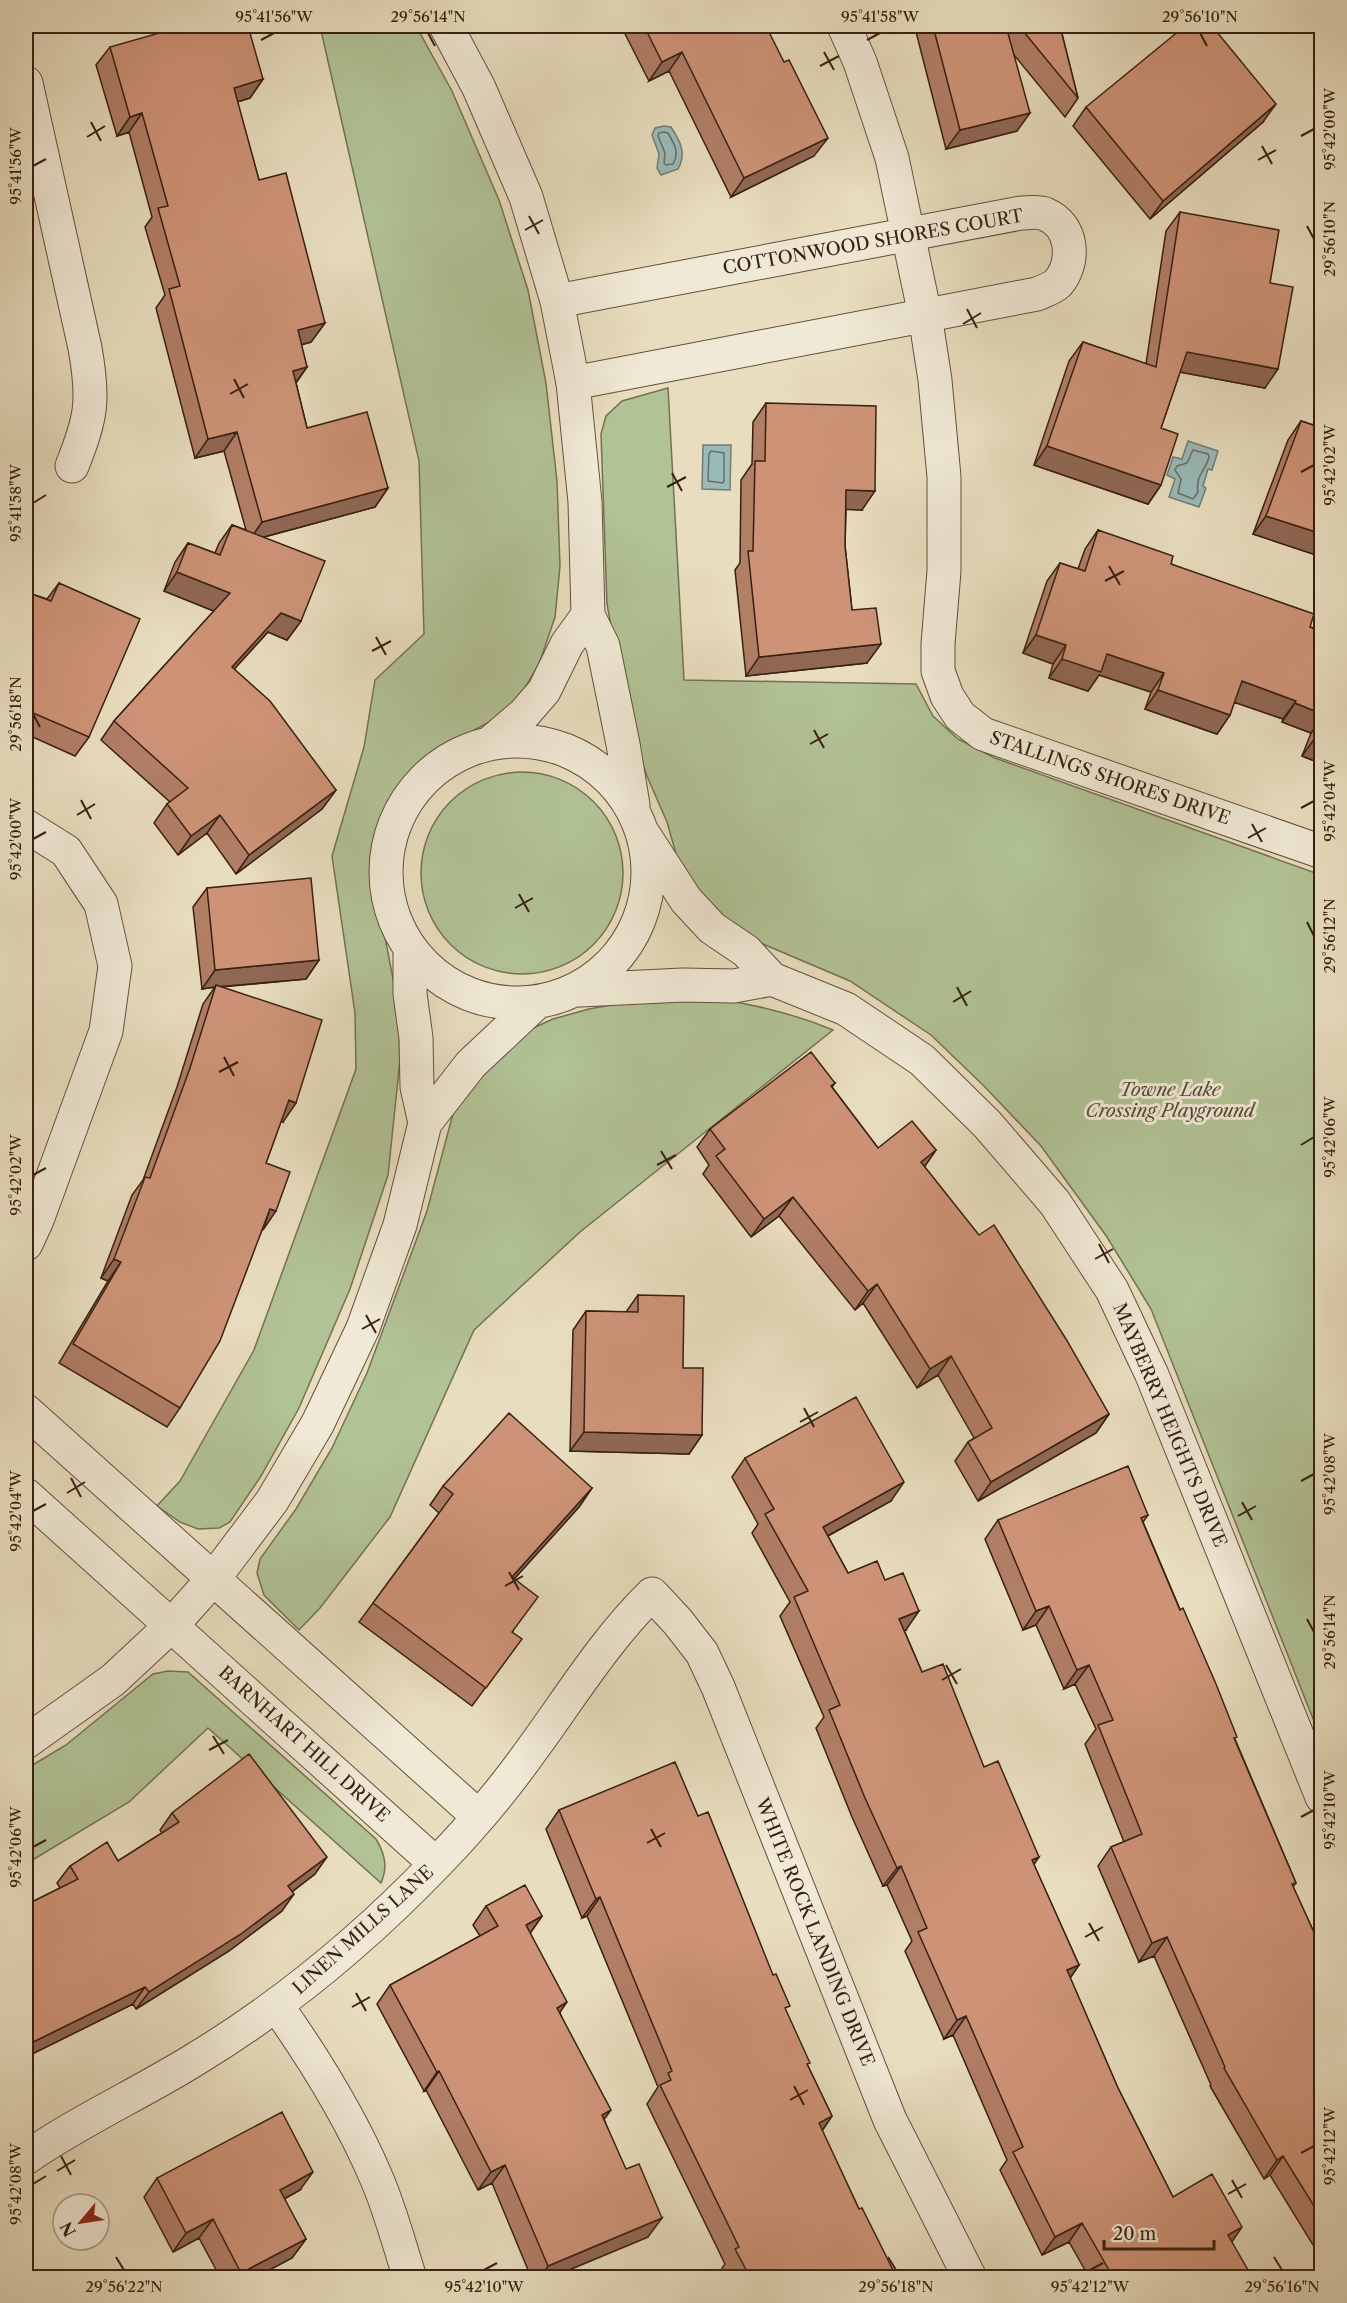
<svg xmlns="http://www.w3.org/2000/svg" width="1347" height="2303" viewBox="0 0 1347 2303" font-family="'Libre Caslon Text',serif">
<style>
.green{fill:#b1c295;stroke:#747154;stroke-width:1.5}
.water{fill:#99bab9;stroke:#727c76;stroke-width:1.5}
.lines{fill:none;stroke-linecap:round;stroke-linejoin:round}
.shore{stroke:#686d66;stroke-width:1.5}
.minor-casing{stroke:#644f3d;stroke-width:35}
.tertiary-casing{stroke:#644f3d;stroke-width:35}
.minor{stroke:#f0e9d5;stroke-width:33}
.tertiary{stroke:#f0e9d5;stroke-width:33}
.wall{fill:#b17e66;stroke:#382012;stroke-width:1.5}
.shaded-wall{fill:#906753;stroke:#382012;stroke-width:1.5}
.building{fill:#ce9377;stroke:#382012;stroke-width:1.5}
.ticks{fill:none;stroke:#382012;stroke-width:2}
.labels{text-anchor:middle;stroke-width:6;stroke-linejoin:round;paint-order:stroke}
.street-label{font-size:18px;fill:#382012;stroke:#f0e9d5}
.park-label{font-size:18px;font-style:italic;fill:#564833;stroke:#f0e9d5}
.neatline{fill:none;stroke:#382012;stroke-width:2}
.ticks-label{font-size:15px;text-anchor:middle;fill:#382012}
</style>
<rect width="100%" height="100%" fill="#e8ddbe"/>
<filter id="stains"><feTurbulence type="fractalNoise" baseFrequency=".00333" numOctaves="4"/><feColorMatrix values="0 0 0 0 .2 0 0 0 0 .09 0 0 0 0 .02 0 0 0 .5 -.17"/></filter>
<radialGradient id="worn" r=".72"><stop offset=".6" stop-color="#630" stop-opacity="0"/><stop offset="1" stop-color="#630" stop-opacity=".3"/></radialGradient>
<path class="green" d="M320,26H416L452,91L499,200L528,290L546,383L557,481L560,566L555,617L539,664L520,696L491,721L445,746L411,774L388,803L374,846L372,888L385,937L398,1005L400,1060L388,1175L350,1289L299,1408L261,1476L230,1522L219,1528L198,1529L180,1522L157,1506L180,1481L254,1350L356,1069L355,1013L332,856L364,747L375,680L424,634L419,461Z
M668,388L684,680L916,684L933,716L958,739L995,758L1321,875V1739L1151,1309L1107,1237L1041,1146L984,1086L931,1035L850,981L751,939L724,923L680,868L667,822L647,776L631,729L621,682L607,604L601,434L606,416L622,401Z
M421 873a101 101 0 1 1 202 0a101 101 0 1 1-202 0Z
M717,999C758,1005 795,1014 833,1030L580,1232L474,1330L390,1517L320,1608L299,1630L264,1595L257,1573L260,1559L296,1509L332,1448L367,1373L427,1211L454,1110L470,1078L518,1035L553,1019L589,1009L632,1001Z
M168,1671L188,1672L376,1839C385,1854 388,1867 381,1883L208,1728L129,1802L26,1864V1769L66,1745L153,1674Z"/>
<path class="water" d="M664,126L671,127C680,141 687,153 678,169L661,175L657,168L659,154L652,135L655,128Z
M1188,441L1218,451L1212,470L1208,469L1203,486L1206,488L1199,507L1169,497L1175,479L1167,475L1173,457L1182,459Z
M703,445H731L730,490L702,489Z"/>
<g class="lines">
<path class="shore" d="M664,132L668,133C674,143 680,153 673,164L666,165L664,163L665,153L658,136L659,133Z
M1193,450L1208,454L1209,457C1206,470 1195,476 1198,492L1193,499L1178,493L1181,479L1175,470L1177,466L1187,463Z
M711,451L724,453V481L723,483L708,481L709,454Z"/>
<defs>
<path id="minor" d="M844,26L860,62L892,158L925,315L935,380L944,477V571L938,644V671L947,696L960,716L983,734L1322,852
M26,83L85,348C94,399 92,417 72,466
M557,301L1021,213C1028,213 1038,211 1045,214C1073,225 1076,262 1058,283C1053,288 1044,291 1037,294L573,383
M26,826L66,851L101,904L115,966L106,1031L37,1220L26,1244
M26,1411L479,1817
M26,1495L436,1864
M277,2006C315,2060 350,2116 376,2177C390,2209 399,2244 410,2278
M26,2158C79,2121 139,2094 194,2060C283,2006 365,1938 437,1863C472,1827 504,1789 533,1748C571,1696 606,1639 652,1594L678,1622L702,1653L718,1687L890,2120L970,2278"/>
<path id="tertiary" d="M446,26L479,88L526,197L557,301L573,383L585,502L588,615L603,646L623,744L633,805
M386 872a131 131 0 1 1 262 0a131 131 0 1 1-262 0Z
M490,743L524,714L544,691L567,644L588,615
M644,835L686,900L712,928L746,951L772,979L846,1009L922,1060L987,1124L1055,1203L1112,1290L1152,1375L1322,1797
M410,949V994L416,1038L417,1087L425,1123
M580,990L683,985L734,986L772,979
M26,1742L113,1680L172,1625L214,1578L272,1501L318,1423L363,1328L400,1225L425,1123L471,1064L535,1004"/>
</defs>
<use href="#minor" class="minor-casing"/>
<use href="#tertiary" class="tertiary-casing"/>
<use href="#minor" class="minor"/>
<use href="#tertiary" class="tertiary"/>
</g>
<path class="wall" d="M621,26H766L814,156L731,197L669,71L649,81Z
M917,26H1060L1078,98L1065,117L1014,55L1017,131L946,149L915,28Z
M110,47L263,79L250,98L237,102L259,180L325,323L311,342L301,345L307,367L296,383L307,428L388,488L375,507L264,537L301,621L287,640L268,632L234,669L336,790L322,809L236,874L207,833L178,855L154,823L167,804L170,802L101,740L114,721L214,611L164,591L175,562L188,543L215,553L219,543L232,525L246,530L224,451L195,458L156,308L165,295L145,227L152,217L129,132L117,136L96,65Z
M1086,107L1263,122L1150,219L1073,126Z
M1180,212L1270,283L1265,388L1180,372L1161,428V485L1148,504L1034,465L1069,361L1083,342L1146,364L1166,231Z
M1322,400V557L1253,534L1288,440L1301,421L1313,425Z
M766,403L862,510L846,509L845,546L852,610L867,663L746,676L735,570L740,563L741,480L752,464L753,422Z
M1098,530L1171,564L1322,632V764L1302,756L1311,733L1282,722L1283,719L1234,702L1230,715L1217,734L1145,709L1151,692L1099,675L1088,691L1049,678L1053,664L1023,653L1047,581L1060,563L1078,569L1085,549Z
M59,583L89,737L75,756L26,734V592L47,599Z
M207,888L319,960L306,979L221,987L283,1122L281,1121L266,1163L262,1230L180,1408L167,1427L59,1363L108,1281L101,1278L132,1195L143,1180L177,1087L203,1004L215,987L202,989L193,907Z
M835,1083L832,1087L878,1148L936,1150L924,1167L1109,1414L1096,1433L978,1501L955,1461L968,1442L974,1438L938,1375L917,1388L863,1303L855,1310L779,1216L751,1237L703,1174L709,1165L697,1147L710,1129Z
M638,1295L702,1435L689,1454L570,1451L573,1330L586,1311L626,1312Z
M745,1458L891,1501L828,1536L848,1573L906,1630H904L922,1672L984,1767L1034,1865L1079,1965L1070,1978L1118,2088L1173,2197L1231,2242L1252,2277H1089L1069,2242L1042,2255L1000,2170L1007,2160L953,2035L944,2039L905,1951L912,1941L887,1885L883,1886L852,1817L816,1728L824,1717L780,1616L790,1602L752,1533L758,1524L732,1477Z
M443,1486L592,1488L579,1507L514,1579L513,1632L508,1657L472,1706L359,1622L439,1513L430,1505Z
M1148,1515L1143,1522L1296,1883L1293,1887L1322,1950V2239L1313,2245L1270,2175L1264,2179L1210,2086L1211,2085L1154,1956L1139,1962L1098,1866L1111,1847L1124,1842L1085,1744L1096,1729L1075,1684L1064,1689L1036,1625L1023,1630L985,1539L998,1520Z
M559,1810L698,1816L786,2012L808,2066L832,2116L822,2131L859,2209L893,2277H727L722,2268L725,2264L647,2104L658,2087L587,1916L582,1918L546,1829Z
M172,1813L315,1874L292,1892L282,1911L229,1951L136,2009L133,2004L26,2057V1905L60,1888L57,1883L70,1866L118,1861L162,1833L160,1830Z
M486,1906L542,1916L530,1933L560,2013L604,2119L648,2237L552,2277H531L492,2183L478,2190L426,2090L424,2091L377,2004L390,1985L480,1936L473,1925Z
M157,2178L300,2190L284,2199L306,2239L292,2258L256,2277H220L199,2238L173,2252L144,2197Z"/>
<path class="shaded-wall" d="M682,52L669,71L649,81L662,62Z
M263,79L250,98L220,107L234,88Z
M1276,104L1263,122L1150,219L1163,201Z
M142,113L129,132L117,136L130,117Z
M1030,113L1017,131L946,149L960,130Z
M828,138L814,156L731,197L744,178Z
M325,323L311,342L285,349L298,330Z
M1187,352L1278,369L1265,388L1174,371Z
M307,367L293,386V371Z
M237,432L224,451L195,458L208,439Z
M1047,446L1161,485L1148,504L1034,465Z
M388,488L375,507L249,541L262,522Z
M846,490L875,491L862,510L833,509Z
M1266,516L1322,534V557L1253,534Z
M177,572L230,593L216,612L164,591Z
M281,613L301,621L287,640L268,632L219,686L232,667Z
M1036,635L1066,645L1053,664L1023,653Z
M881,644L867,663L746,676L759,657Z
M1107,654L1164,673L1151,692L1099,675L1088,691L1049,678L1062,659Z
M1242,681L1296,701L1283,719L1228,700Z
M1158,690L1230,715L1217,734L1145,709Z
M1295,703L1322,714V718L1311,733L1282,722Z
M1315,738L1322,740V764L1302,756Z
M336,790L322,809L236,874L249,855Z
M220,815L207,833L178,855L191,836Z
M319,960L306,979L216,987V985L215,987L202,989L215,970Z
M289,1100L296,1103L283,1122L276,1119Z
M936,1150L923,1169L921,1162Z
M793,1197L779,1216L751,1237L764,1219Z
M270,1209L276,1211L263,1230Z
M114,1259L121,1262L108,1281L101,1278Z
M877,1284L863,1303L855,1310L868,1291Z
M951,1356L938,1375L917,1388L930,1369Z
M1109,1414L1096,1433L978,1501L991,1482Z
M584,1432L702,1435L689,1454L570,1451Z
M904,1482L891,1501L809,1546L823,1527Z
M592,1488L579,1507L499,1596L512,1577Z
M1049,1606L1036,1625L1023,1630L1036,1611Z
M919,1611L906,1630L886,1638L899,1619Z
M1089,1665L1075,1684L1064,1689L1077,1670Z
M327,1857L315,1874L276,1904L288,1886Z
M1039,1857L1026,1876L1032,1860Z
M901,1866L887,1885L883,1886L897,1868Z
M294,1894L282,1911L229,1951L136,2009L149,1992Z
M600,1897L587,1916L582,1918L596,1899Z
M542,1916L529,1935L526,1925Z
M1167,1937L1154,1956L1139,1962L1152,1943Z
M1079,1965L1066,1984L1067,1970Z
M145,1987L133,2004L26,2057V2049L29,2044Z
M567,2002L554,2021L557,2008Z
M966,2016L953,2035L944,2039L957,2020Z
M439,2071L426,2090L424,2091L437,2072Z
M611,2110L597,2129L602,2115Z
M832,2116L819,2135V2123Z
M1283,2156L1270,2175L1264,2179L1277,2160Z
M505,2165L492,2183L478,2190L491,2172Z
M313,2172L300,2190L266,2209L280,2190Z
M662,2218L648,2237L552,2277H540L548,2266Z
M213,2219L199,2238L173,2252L186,2233Z
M1082,2223L1069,2242L1042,2255L1055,2237Z
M1242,2227L1229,2246L1228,2235Z
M1322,2232V2239L1313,2245Z
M306,2239L292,2258L256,2277H238L241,2273Z"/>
<path class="building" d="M184,26H248L263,79L234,88L259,180L286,173L325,323L298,330L307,367L293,371L307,428L367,412L388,488L262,522L237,432L208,439L169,289L180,286L158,208L168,206L142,113L130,117L110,47Z
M644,26H766L784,62L789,60L828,138L744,178L682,52L662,62Z
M933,26H1006L1030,113L960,130Z
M1019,26H1060L1078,98Z
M1185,26H1212L1276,104L1163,201L1086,107Z
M1180,212L1279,230L1270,283L1293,287L1278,369L1187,352L1161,428L1178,434L1161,485L1047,446L1083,342L1156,367Z
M766,403L876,406L875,491L846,490L845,546L852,610L876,608L881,644L759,657L748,551H753L755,461H765Z
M1322,420V534L1266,516L1301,421L1319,427Z
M232,525L325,561L301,621L281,613L232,667L270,701L336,790L249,855L220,815L191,836L167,804L188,788L114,721L230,593L177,572L188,543L220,555Z
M1098,530L1173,556L1171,564L1314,614L1310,627L1322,632V714L1295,703L1296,701L1242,681L1230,715L1158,690L1164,673L1107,654L1101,672L1062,659L1066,645L1036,635L1060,563L1085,571Z
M59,583L140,619L89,737L26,710V592L51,601Z
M1322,721V740L1315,738Z
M311,878L319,960L215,970L207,888Z
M216,985L322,1020L296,1103L289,1100L266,1163L290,1172L276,1211L270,1209L220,1341L180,1408L73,1344L121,1262L114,1259L145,1177L150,1178L190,1068Z
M811,1052L835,1083L831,1086L878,1148L912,1121L936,1150L921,1162L979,1235L994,1225L1066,1339L1109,1414L991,1482L968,1442L992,1428L951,1356L930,1369L877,1284L868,1291L793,1197L764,1219L716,1156L725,1149L710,1129Z
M638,1295L684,1296L683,1368H703L702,1435L584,1432L586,1311L638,1312Z
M856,1397L904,1482L823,1527L848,1573L877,1561L885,1580L903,1573L919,1611L899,1619L922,1672L943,1664L984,1767L998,1761L1039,1857L1032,1860L1079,1965L1067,1970L1118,2088L1173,2197L1212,2174L1242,2227L1228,2235L1252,2277H1113L1082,2223L1055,2237L1013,2152L1023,2147L966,2016L957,2020L918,1932L927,1928L901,1866L897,1868L865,1798L829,1710L840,1705L794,1597L808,1591L765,1514L774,1509L745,1458Z
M509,1413L592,1488L512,1577L538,1597L512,1632L522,1639L486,1688L373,1603L453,1494L443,1486Z
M1128,1466L1148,1515L1141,1518L1180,1610L1183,1608L1216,1684L1237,1737L1234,1738L1296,1883L1292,1884L1322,1950V2219L1283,2156L1277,2160L1224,2068L1225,2067L1167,1937L1152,1943L1111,1847L1142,1834L1098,1725L1113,1720L1089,1665L1077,1670L1049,1606L1036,1611L998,1520Z
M249,1754L327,1857L288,1886L294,1894L241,1934L149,1992L145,1987L29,2044L26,2036V1905L78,1879L70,1866L107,1842L118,1861L179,1822L172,1813Z
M675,1762L698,1816L708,1812L773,1975L776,1974L790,2006L785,2008L810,2063L807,2064L832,2116L819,2123L859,2209L862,2208L895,2274L889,2277H750L735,2249L739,2247L660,2085L671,2080L668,2073L672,2071L600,1897L596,1899L559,1810Z
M525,1885L542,1916L526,1925L567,2002L557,2008L611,2110L602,2115L626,2169L639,2164L662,2218L548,2266L505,2165L491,2172L439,2071L437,2072L390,1985L498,1926L486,1906Z
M282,2112L313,2172L280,2190L306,2239L241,2273L213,2219L186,2233L157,2178Z
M570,2271L594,2277H569Z"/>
<path class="ticks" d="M428,33L435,46M1200,33L1207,46M261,40L274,33M867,40L880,33M824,52L834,70M820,66L839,56M91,122L101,141M1301,136L1314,129M87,137L105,126M1262,146L1272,164M1258,160L1276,150M33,166L46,159M529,216L539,234M1307,226L1314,239M525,230L543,220M967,309L977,328M963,324L981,313M234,379L244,398M230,394L248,384M1301,472L1314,465M672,473L682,491M667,487L686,477M33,503L46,495M1109,566L1120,585M1105,581L1124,571M376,637L386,655M372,651L391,641M33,714L40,727M814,730L824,748M810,744L828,734M81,800L91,819M1301,808L1314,801M77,815L95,804M1252,824L1262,842M1248,838L1266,828M33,839L46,832M519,894L529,912M515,908L533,898M1307,922L1314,936M957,987L967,1006M953,1002L971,991M224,1057L234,1076M219,1072L238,1062M1301,1145L1314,1137M661,1151L672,1169M657,1165L676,1155M33,1175L46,1168M1099,1244L1109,1263M1095,1259L1113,1249M366,1315L376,1333M362,1329L380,1319M804,1408L814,1427M800,1422L818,1412M71,1478L81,1497M1301,1481L1314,1474M67,1493L85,1482M1242,1502L1252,1520M33,1511L46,1504M1238,1516L1256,1506M509,1572L519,1590M505,1586L523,1576M1307,1619L1314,1632M946,1665L957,1684M942,1680L961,1669M213,1736L224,1754M209,1750L228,1740M1301,1817L1314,1810M651,1829L661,1847M647,1843L665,1833M33,1847L46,1840M1089,1923L1099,1941M1085,1937L1103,1927M356,1993L366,2011M352,2007L370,1997M794,2086L804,2105M790,2100L808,2090M1301,2153L1314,2146M61,2156L71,2175M57,2171L75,2160M1232,2180L1242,2198M33,2184L46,2176M1228,2194L1246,2184M116,2257L124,2270M888,2257L896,2270M1274,2257L1282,2270M484,2270L497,2263M1090,2270L1103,2263"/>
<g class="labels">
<g class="street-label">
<text transform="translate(873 242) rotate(-10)" y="6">COTTONWOOD SHORES COURT</text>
<text transform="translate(1110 778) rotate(19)" y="6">STALLINGS SHORES DRIVE</text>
<text transform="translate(1170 1425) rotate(67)" y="6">MAYBERRY HEIGHTS DRIVE</text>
<text transform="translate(304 1744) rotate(42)" y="6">BARNHART HILL DRIVE</text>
<text transform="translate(363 1930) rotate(-42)" y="6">LINEN MILLS LANE</text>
<text transform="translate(815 1932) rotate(68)" y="6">WHITE ROCK LANDING DRIVE</text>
</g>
<g class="park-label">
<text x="1170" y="1096">Towne Lake<tspan x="1170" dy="21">Crossing Playground</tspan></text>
</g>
</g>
<rect width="1347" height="2303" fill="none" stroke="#e8ddbe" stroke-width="66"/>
<g transform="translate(81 2222) rotate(241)"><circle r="28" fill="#f0e9d5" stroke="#a69987" stroke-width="1.5"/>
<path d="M0-4.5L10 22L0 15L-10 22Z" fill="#8f2418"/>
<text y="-9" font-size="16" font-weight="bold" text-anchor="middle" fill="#382012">N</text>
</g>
<path d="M1104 2240v9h110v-9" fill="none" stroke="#382012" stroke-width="3"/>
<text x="1113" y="2240" font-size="18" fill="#382012" stroke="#f0e9d5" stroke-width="4.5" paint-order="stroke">20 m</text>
<rect x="33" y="33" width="1281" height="2237" class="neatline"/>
<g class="ticks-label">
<text x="274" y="22">95°41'56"W</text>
<text x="428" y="22">29°56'14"N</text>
<text x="880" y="22">95°41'58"W</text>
<text x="1200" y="22">29°56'10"N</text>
<text transform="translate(1330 129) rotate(-90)" y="5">95°42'00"W</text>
<text transform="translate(16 166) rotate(-90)" y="5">95°41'56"W</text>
<text transform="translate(1330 239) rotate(-90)" y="5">29°56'10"N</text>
<text transform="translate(1330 465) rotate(-90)" y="5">95°42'02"W</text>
<text transform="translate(16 503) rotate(-90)" y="5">95°41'58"W</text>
<text transform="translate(16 714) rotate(-90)" y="5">29°56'18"N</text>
<text transform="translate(1330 801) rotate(-90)" y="5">95°42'04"W</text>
<text transform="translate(16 839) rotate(-90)" y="5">95°42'00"W</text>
<text transform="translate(1330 936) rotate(-90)" y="5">29°56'12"N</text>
<text transform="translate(1330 1137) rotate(-90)" y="5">95°42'06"W</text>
<text transform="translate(16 1175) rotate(-90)" y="5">95°42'02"W</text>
<text transform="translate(1330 1474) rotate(-90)" y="5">95°42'08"W</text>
<text transform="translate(16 1511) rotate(-90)" y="5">95°42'04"W</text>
<text transform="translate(1330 1632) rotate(-90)" y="5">29°56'14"N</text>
<text transform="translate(1330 1810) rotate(-90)" y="5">95°42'10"W</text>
<text transform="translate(16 1847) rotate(-90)" y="5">95°42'06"W</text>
<text transform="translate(1330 2146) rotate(-90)" y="5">95°42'12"W</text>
<text transform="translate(16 2184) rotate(-90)" y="5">95°42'08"W</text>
<text x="124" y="2292">29°56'22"N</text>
<text x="484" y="2292">95°42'10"W</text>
<text x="896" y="2292">29°56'18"N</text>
<text x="1090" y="2292">95°42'12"W</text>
<text x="1282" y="2292">29°56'16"N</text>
</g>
<rect width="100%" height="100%" filter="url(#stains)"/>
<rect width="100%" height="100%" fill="url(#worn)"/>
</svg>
